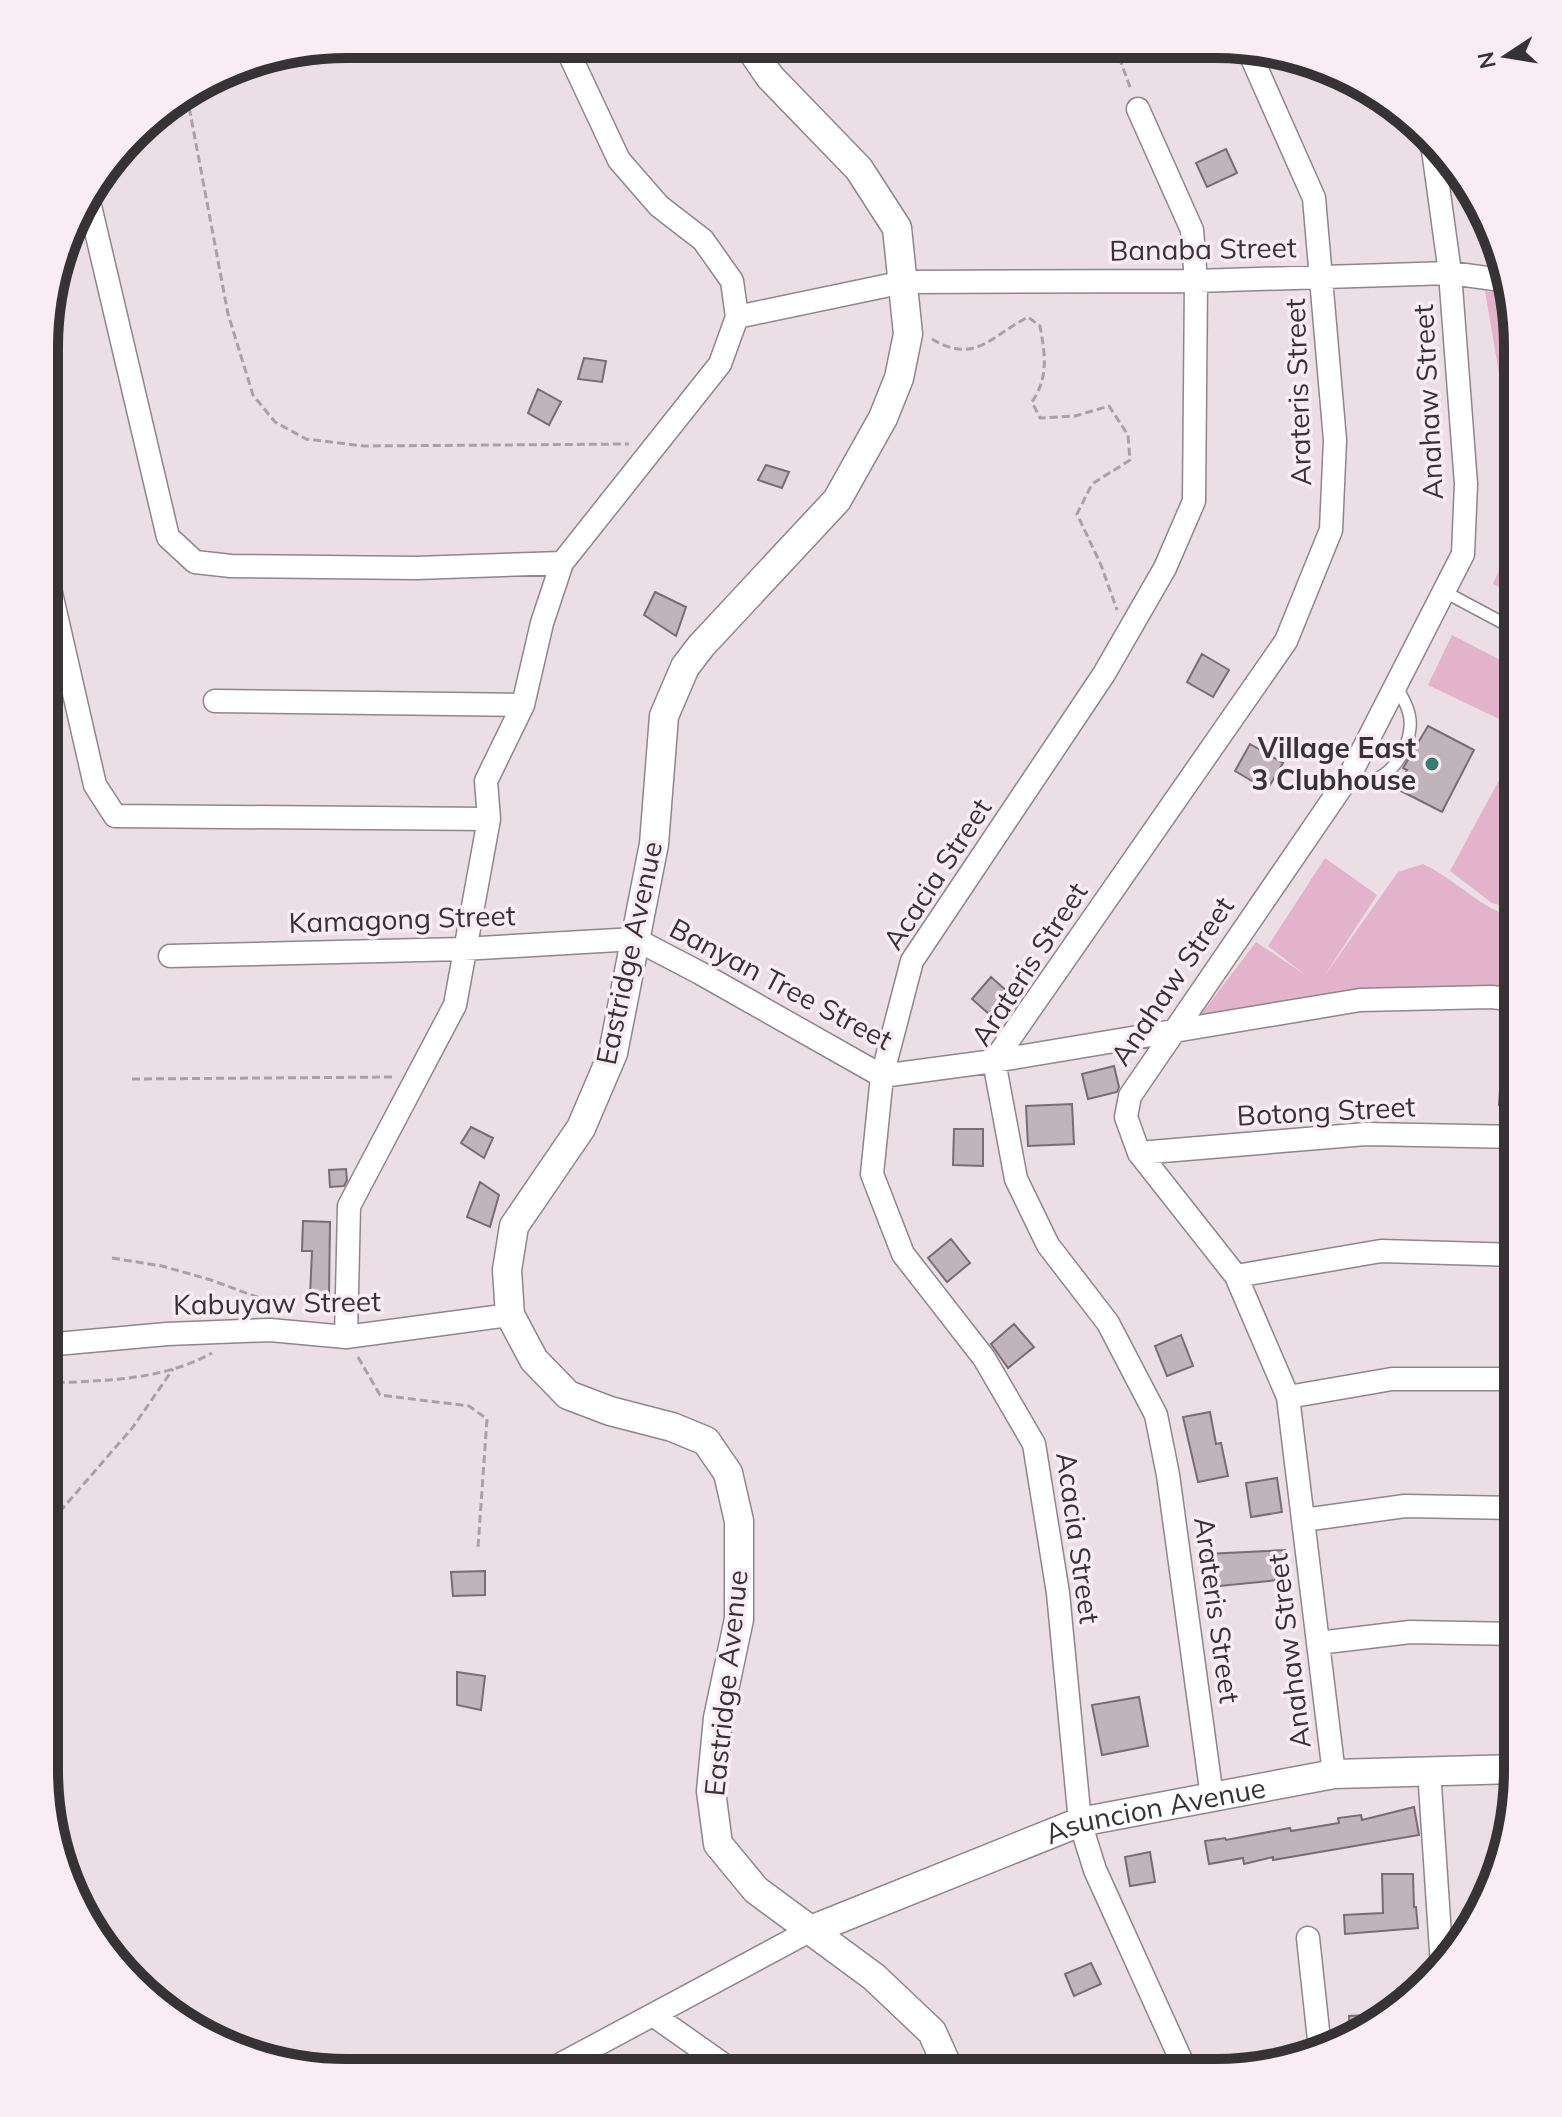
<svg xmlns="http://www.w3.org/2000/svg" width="1562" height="2117" viewBox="0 0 1562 2117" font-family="Mulish,sans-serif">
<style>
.green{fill:#e3b2cb}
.building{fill:#c0b3b9;stroke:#786d72;stroke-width:2}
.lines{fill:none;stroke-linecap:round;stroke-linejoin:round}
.service-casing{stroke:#90858a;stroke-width:14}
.minor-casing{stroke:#90858a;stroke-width:25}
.tertiary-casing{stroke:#90858a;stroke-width:31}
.path{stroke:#aaa1a6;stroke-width:3;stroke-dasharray:8 4;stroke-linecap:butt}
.service{stroke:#fff;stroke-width:11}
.minor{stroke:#fff;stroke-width:22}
.tertiary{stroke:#fff;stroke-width:28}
.poi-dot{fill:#377c71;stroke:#f9ecf2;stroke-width:3}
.labels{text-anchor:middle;stroke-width:7;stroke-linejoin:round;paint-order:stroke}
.street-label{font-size:28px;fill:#373335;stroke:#f9ecf2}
.poi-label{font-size:28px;font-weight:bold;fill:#373335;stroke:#f9ecf2;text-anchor:end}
.rim{fill:none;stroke:#373335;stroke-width:10}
</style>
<rect width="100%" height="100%" fill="#ebdfe5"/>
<path class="green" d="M1485,291L1506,294L1518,347V596L1493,584L1517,529L1507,420Z
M1452,635L1518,669V728L1428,685Z
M1518,745V910L1492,903L1450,871Z
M1325,858L1377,895L1323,978L1398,872L1423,864C1457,880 1480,909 1518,919V990L1199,1017L1256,942L1307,976L1268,946Z"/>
<path class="building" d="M1226,149L1237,173L1207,187L1196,163Z
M584,358L606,361L602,382L578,379Z
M538,389L561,402L549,425L528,413Z
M766,465L789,472L782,488L758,480Z
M655,592L686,607L676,636L644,615Z
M1202,654L1229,670L1213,697L1187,682Z
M1428,726L1474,750L1442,812L1397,789L1407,770L1403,768Z
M1250,744L1283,763L1267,790L1235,771Z
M991,977L1008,992L989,1014L972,999Z
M1114,1066L1119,1087L1117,1092L1088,1099L1082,1074Z
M1501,1075L1518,1076V1107L1499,1105Z
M1072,1104L1074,1144L1028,1146L1026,1106Z
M471,1127L493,1138L484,1158L461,1143Z
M954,1129H983V1166L953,1165Z
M346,1169L347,1180L344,1186L330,1187L329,1170Z
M480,1182L499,1195L490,1227L467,1217Z
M303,1221L330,1222L329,1297L310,1296L312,1251H302Z
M951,1239L970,1263L947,1282L928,1258Z
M1014,1324L1034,1347L1008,1368L991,1344Z
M1181,1335L1193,1366L1167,1376L1155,1346Z
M1210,1412L1216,1444L1221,1443L1228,1476L1198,1482L1183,1417Z
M1277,1478L1282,1512L1251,1517L1246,1483Z
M1285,1550L1288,1579L1210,1587L1206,1554Z
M485,1571V1595L453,1596L451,1572Z
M457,1672L485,1676L481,1710L457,1705Z
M1139,1697L1148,1746L1102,1755L1092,1705Z
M1414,1807L1419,1835L1273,1860V1857L1244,1864L1243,1858L1209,1864L1205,1841L1225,1838L1226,1840L1290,1828L1291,1831L1339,1823L1338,1818L1361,1815L1362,1820Z
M1150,1852L1155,1882L1130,1886L1125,1857Z
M1382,1874H1413L1414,1907H1416L1418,1928L1345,1934L1344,1915L1383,1913Z
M1091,1963L1101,1984L1074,1996L1065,1974Z
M1391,2014L1368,2029L1350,2041L1349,2016Z"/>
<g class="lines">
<defs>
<path id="service" d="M1445,592L1518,631
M1345,783C1353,783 1363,783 1370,781C1393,775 1408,750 1410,728C1412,713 1403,698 1396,686"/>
<path id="minor" d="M1138,109L1192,230L1196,281L1194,501L1165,568L1104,674L912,961L882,1076L872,1174L903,1254L984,1358L1034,1444L1058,1593L1080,1822L1095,1870L1187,2073
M87,193L168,537L195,562L231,566L416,568L562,563
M737,317L904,282L1196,281L1450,273L1502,280
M46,571L95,785L115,816L489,819
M215,701L523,705
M170,956L463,949L635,939L700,973L882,1076L994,1061L1360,1000L1491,997L1518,1000
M1139,1153L1366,1134L1518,1137
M1236,1276L1381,1251L1518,1255
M346,1337L349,1206L455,1005L489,819L486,781L523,705L542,623L562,563L720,364L737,317L732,281L703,240L659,206L619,160L565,45
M45,1345L167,1334L270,1330L346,1337L510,1315
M1288,1397L1392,1379H1518
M1304,1520L1405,1506L1517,1508
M1318,1643L1410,1632L1517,1634
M1429,1770L1442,1966
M1334,1774L1288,1397L1236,1276L1139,1153L1126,1117L1130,1096L1351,773L1463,554L1466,484L1450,273L1433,150L1425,132
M1212,1797L1168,1475L1156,1415L1108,1323L1048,1245L1016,1179L994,1061L1286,641L1331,530L1335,440L1314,198L1247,47
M1308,1938L1320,2049
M653,2015L734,2072
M548,2071L811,1930"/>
<g id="tertiary">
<path d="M748,45L770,77L859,169L897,228L908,334L899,378L883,418L837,500L701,646L685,667L664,716L654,844L613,1053L581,1128L514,1226L507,1270L510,1315L534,1360L568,1395L610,1411L672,1427L706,1441L728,1473L739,1521V1619L718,1718L711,1791L718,1844L756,1890L874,1977L932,2032L950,2072"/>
<path id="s1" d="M811,1930L1080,1822L1334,1774L1517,1769"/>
</g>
</defs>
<use href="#service" class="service-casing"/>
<use href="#minor" class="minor-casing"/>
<use href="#tertiary" class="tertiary-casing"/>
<path class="path" d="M1115,46L1131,90
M187,96L228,314L253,395L275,422L306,439L364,446L629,444
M932,339C975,365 991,336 1028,317L1040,326C1045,354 1049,377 1032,402L1040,418L1075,416L1109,406L1128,435L1130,460L1092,484L1077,514L1101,565L1117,610
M132,1079L393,1077
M112,1258L162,1266L211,1280L292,1310
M358,1357L380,1395L469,1406L487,1419L478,1547
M45,1383C100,1381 162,1381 212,1353
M44,1530L133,1427L173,1369"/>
<use href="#service" class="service"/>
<use href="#minor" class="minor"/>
<use href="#tertiary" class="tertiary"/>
</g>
<circle class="poi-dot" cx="1432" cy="764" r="8"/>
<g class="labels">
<g class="street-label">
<text transform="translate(1203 249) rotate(-1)" y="10">Banaba Street</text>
<text transform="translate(1298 392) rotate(-92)" y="10">Arateris Street</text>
<text transform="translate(1428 402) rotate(-93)" y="10">Anahaw Street</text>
<text transform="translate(937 874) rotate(-57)" y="10">Acacia Street</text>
<text transform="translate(402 919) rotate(-2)" y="10">Kamagong Street</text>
<text transform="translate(629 953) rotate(-78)" y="10">Eastridge Avenue</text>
<text transform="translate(1029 964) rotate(-57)" y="10">Arateris Street</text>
<text transform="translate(1172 981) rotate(-56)" y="10">Anahaw Street</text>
<text transform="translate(781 984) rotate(28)" y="10">Banyan Tree Street</text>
<text transform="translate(1326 1111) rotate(-3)" y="10">Botong Street</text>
<text transform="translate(277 1303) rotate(-1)" y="10">Kabuyaw Street</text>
<text transform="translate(1078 1538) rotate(82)" y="10">Acacia Street</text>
<text transform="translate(1217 1610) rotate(82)" y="10">Arateris Street</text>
<text transform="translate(1289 1651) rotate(-97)" y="10">Anahaw Street</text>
<text transform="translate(726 1683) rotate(-84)" y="10">Eastridge Avenue</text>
<text dy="10" stroke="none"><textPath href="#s1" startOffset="366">Asuncion Avenue</textPath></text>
</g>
<g class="poi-label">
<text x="1416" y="758">Village East<tspan x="1416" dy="32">3 Clubhouse</tspan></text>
</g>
</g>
<path d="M0 0H1562V2117H0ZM347 58H1215A289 289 0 0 1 1504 347V1770A289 289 0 0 1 1215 2059H347A289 289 0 0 1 58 1770V347A289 289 0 0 1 347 58Z" fill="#f9ecf2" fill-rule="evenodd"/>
<path class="rim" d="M347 58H1215A289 289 0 0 1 1504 347V1770A289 289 0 0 1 1215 2059H347A289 289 0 0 1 58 1770V347A289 289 0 0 1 347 58Z"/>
<g transform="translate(1506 56) rotate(258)" stroke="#f9ecf2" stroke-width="6" paint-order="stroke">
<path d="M0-6L14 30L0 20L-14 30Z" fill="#373335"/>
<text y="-12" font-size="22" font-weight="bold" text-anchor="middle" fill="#373335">N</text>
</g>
</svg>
